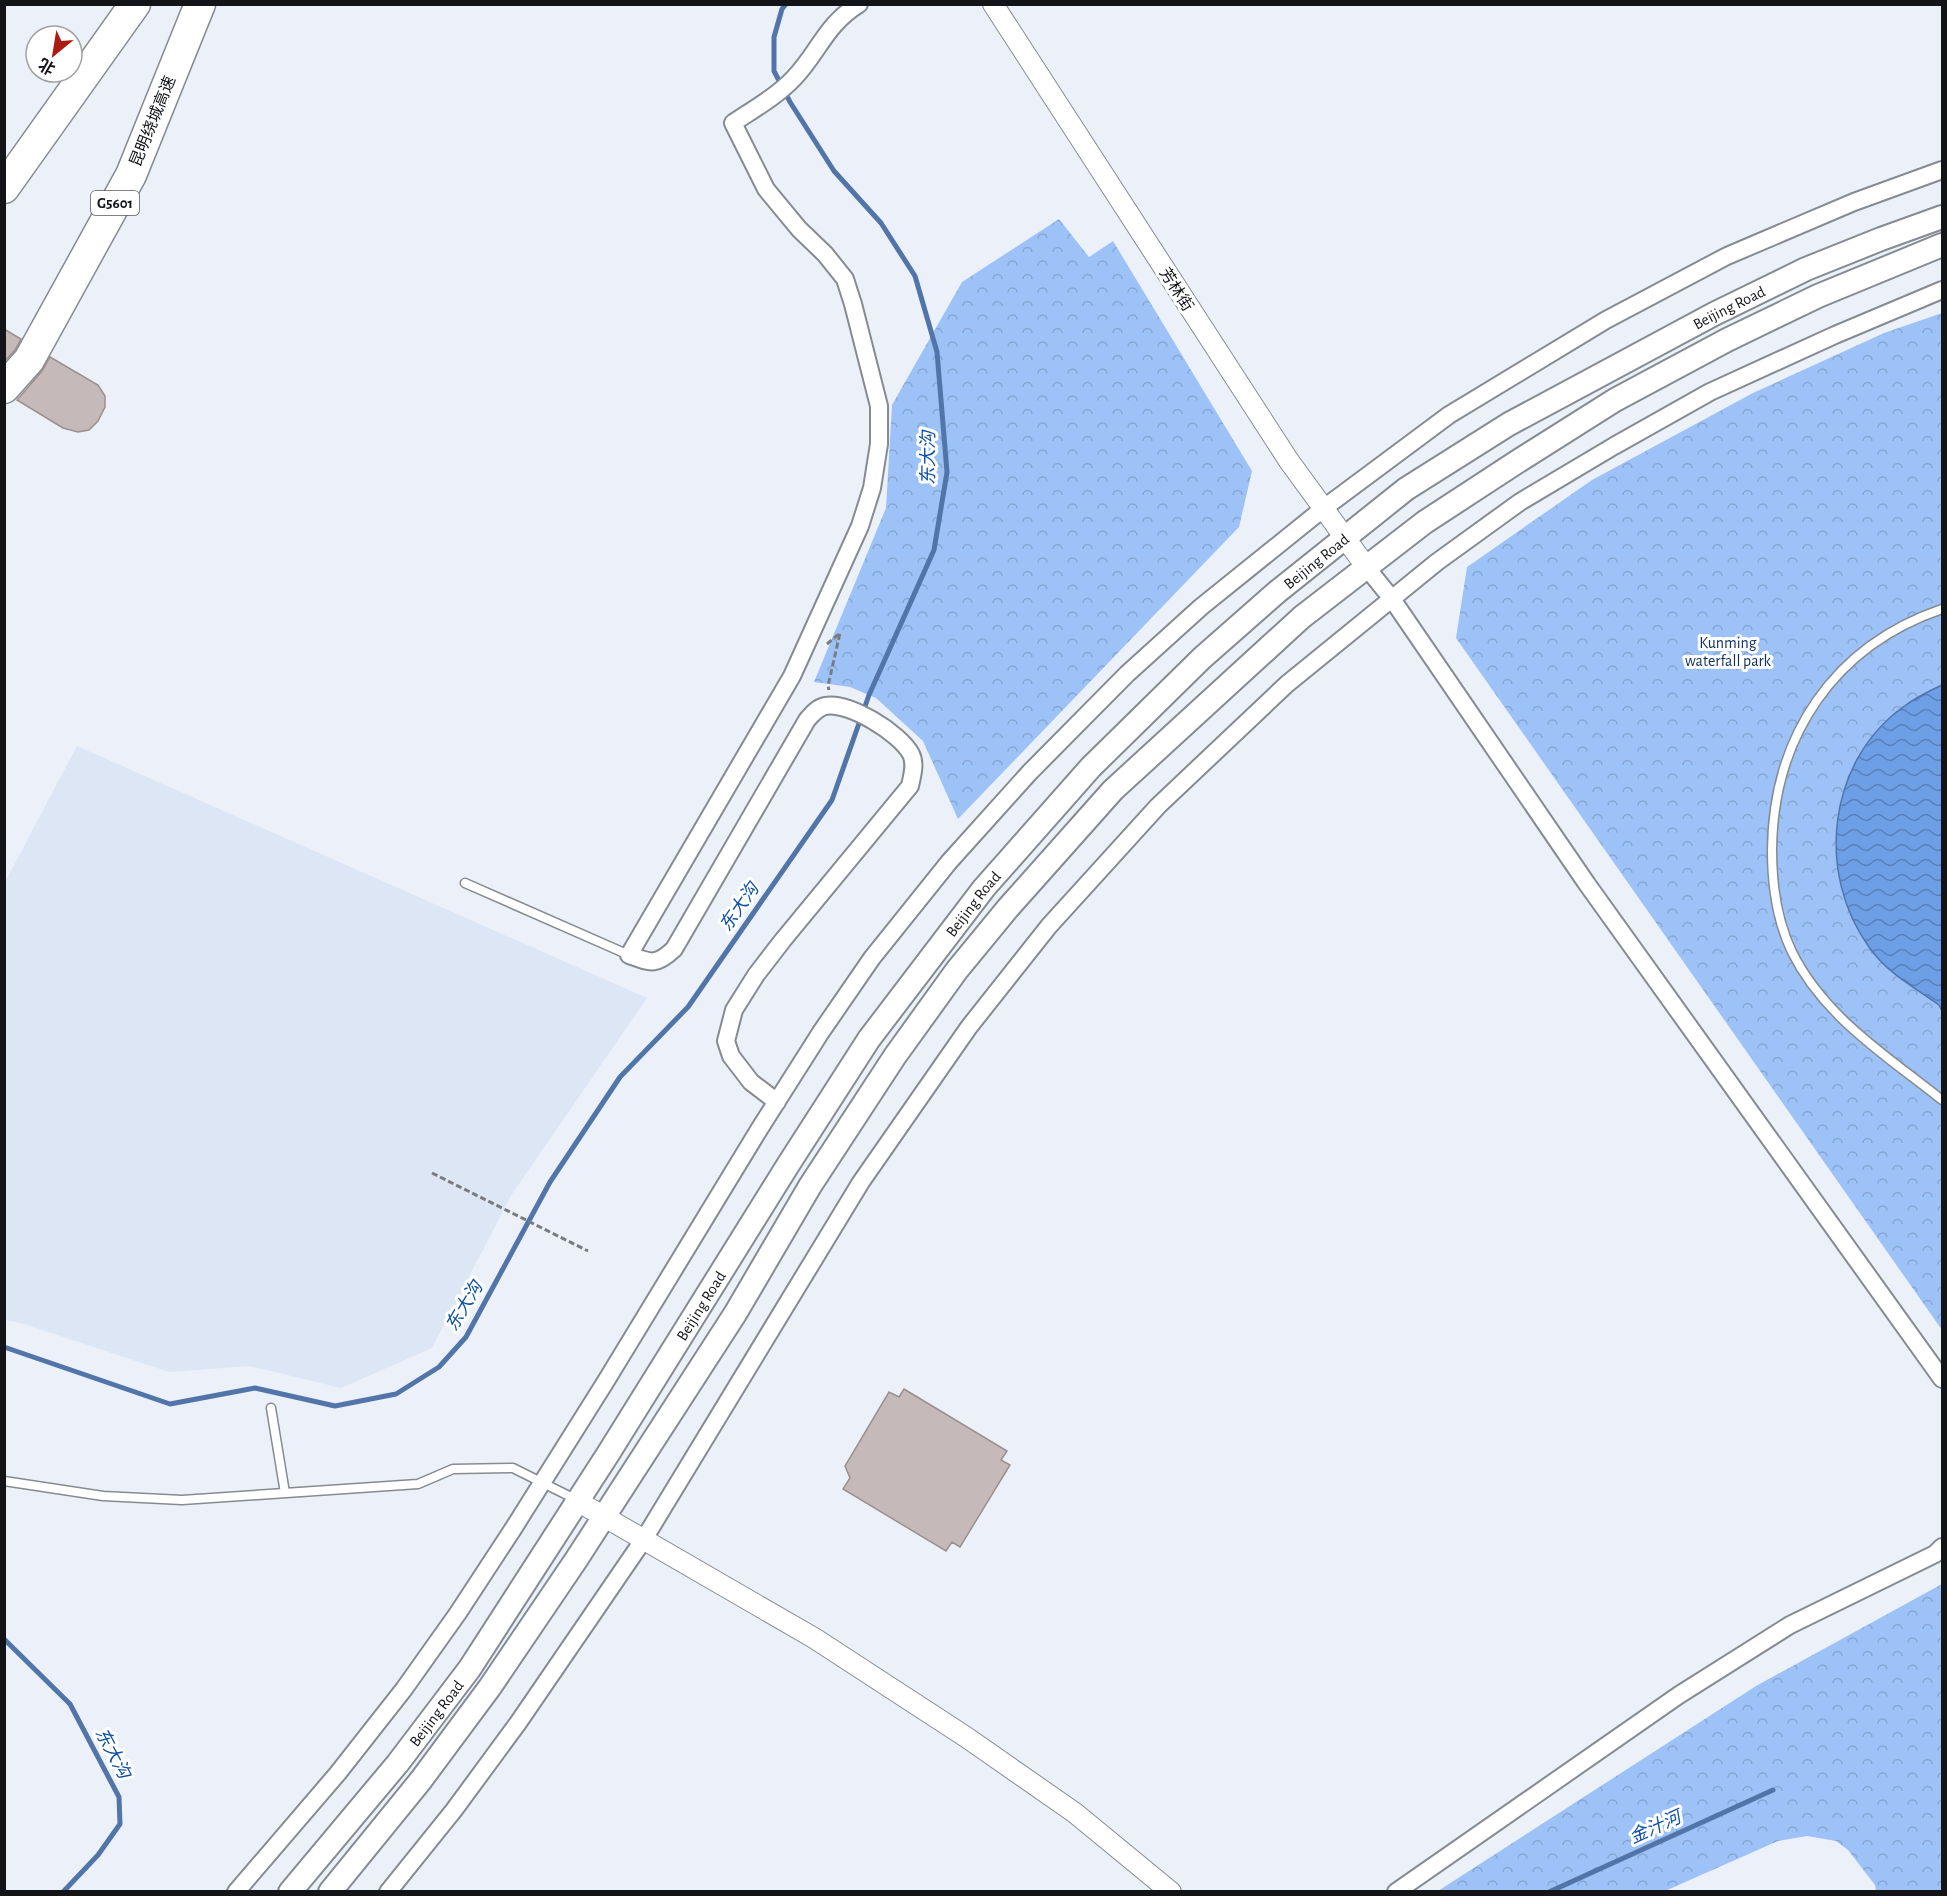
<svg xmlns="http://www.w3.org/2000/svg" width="1947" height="1896" viewBox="0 0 1947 1896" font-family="'Alegreya Sans','Noto Sans SC',sans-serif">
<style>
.built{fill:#dce6f4}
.park{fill:url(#park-crowns)}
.water{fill:url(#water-waves);stroke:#5275a9;stroke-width:1.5}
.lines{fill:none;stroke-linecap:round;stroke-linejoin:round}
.stream{stroke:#5275a9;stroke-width:5}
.building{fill:#c5bab9;stroke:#9a908e;stroke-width:1.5}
.service-casing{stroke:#868b92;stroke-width:11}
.minor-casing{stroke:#868b92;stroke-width:20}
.tertiary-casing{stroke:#868b92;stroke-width:22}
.secondary-casing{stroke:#868b92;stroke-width:26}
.motorway-casing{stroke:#868b92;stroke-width:33}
.path{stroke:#787c81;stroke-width:3;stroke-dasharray:6 3;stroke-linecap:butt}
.service{stroke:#fff;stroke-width:8}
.minor{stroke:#fff;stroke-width:16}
.tertiary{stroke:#fff;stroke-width:20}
.secondary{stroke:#fff;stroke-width:22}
.motorway{stroke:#fff;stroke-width:30}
.labels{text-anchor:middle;stroke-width:6;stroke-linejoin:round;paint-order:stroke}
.shield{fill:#fff;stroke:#595a5d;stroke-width:1.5}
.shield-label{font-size:15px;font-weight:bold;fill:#121417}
.street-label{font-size:16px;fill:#121417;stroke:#fff}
.park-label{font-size:16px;fill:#0d2f5b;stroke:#fff}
.water-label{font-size:18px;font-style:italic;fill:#0f51a5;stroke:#fff}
</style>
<defs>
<pattern id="park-crowns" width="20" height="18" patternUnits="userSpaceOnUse" patternTransform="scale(1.5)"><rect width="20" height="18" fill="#9dc2f7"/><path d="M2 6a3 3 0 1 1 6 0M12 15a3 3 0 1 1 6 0" fill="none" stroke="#86a6d3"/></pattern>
<pattern id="water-waves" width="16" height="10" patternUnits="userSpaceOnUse" patternTransform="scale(1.5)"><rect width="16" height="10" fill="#6d9fe7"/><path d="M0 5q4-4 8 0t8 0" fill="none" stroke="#5880ba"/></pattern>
</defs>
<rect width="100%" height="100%" fill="#ecf1f9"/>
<path class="built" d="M77,746L647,998L512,1194L432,1348L341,1388L250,1366L169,1372L24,1324L5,1320V882Z"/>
<path class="park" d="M1059,219L1089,257L1113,241L1252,471L1239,527L958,819L923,741L876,698L850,687L814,682L886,508L892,405L962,282Z
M1942,313V1330L1456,638L1467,567L1592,480L1753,393L1884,333Z
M1942,1584V1891H1876L1875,1885L1848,1850L1836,1841L1807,1836L1778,1841L1665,1891H1438L1756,1686Z"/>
<path class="water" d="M1942,685V1011L1939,1005C1914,987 1887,973 1869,947C1816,874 1827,762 1903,707C1915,698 1929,691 1942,685Z"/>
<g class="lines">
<path class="stream" d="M4,1347L170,1404L255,1388L335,1406L396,1394L439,1367L466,1337L550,1182L620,1077L688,1007L832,800L869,695L934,550L947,472L937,352L915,276L881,223L834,171L790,102L774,71V37L782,9L786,4
M4,1639L70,1704L119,1797L120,1824L98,1855L63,1892
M1549,1892L1773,1790"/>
</g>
<path class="building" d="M4,329L21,339L15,350L4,362Z
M50,357L98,385L105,396V407L98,421L89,430L78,432L63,428L17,400L42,371Z
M904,1389L1007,1451L1001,1460L1010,1465L960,1547L952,1542L946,1551L843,1489L850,1478L845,1466L889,1392L899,1397Z"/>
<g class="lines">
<defs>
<path id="service" d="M1942,609C1834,646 1773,736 1772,850C1772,884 1777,921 1792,952C1824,1017 1887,1056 1942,1100
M465,883L629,955
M271,1408L285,1493
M4,1481L103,1496L182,1500L418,1484L453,1469L513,1468L577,1500"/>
<path id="minor" d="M1367,568L1392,599L1587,884L1942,1379
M777,1102L751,1082L731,1056L726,1041L734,1010L756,975L783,940L910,786C912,776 916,764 911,754C900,733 848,701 825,706C817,708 812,714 807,720L674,949C656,966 651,963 629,955L792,676L860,526L872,488L879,444V406L853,304L845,279L825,254L799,229L766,189L733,123C754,109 777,96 794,78C819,52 825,25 859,4
M236,1892L338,1773L404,1689L458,1613L513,1529L606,1381L760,1128L821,1032L872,958L949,862L1030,772L1127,674L1201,607L1324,508L1449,415L1606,320L1727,256L1854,202L1942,170
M388,1892L454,1810L518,1723L644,1539L861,1182L969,1027L1049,926L1158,806L1287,684L1437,562L1520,502L1614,446L1710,392L1835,335L1942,290
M1396,1892L1679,1695L1790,1625L1935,1554L1942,1547"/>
<path id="tertiary" d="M993,4L1289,461L1367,568
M577,1501L814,1638L966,1737L1075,1813L1171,1892"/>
<g id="secondary">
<path id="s1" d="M290,1892L398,1763L470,1668L608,1454L788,1165L869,1039L984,888L1091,767L1202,658L1277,592L1406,489L1509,424L1714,314L1806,269L1881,239L1942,217"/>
<path d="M330,1892L421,1780L490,1687L576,1560L735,1314L810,1186L895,1056L957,970L1008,908L1113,790L1302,617L1425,522L1520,460L1615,400L1727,340L1818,296L1942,245"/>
</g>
<path id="motorway" d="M4,188L135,4
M4,388L29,360L131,175L200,4"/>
</defs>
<use href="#service" class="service-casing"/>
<use href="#minor" class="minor-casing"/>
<use href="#tertiary" class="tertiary-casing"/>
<use href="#secondary" class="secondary-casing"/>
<use href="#motorway" class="motorway-casing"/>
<path class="path" d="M827,644L840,633L828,686L829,690
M432,1173L588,1251"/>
<use href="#service" class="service"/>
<use href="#minor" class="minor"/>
<use href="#tertiary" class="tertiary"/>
<use href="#secondary" class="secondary"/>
<use href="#motorway" class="motorway"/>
</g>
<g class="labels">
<rect class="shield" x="91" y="191" width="48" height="24" rx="4.5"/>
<g class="shield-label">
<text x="115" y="208">G5601</text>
</g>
<g class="street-label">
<text transform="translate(152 121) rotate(-68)" y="6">昆明绕城高速</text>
<text transform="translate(1177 289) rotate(57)" y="6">芳林街</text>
<text dy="6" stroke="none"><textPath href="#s1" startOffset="2175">Beijing Road</textPath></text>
<text dy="6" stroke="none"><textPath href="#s1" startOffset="1689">Beijing Road</textPath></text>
<text dy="6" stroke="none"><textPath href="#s1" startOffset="1203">Beijing Road</textPath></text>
<text dy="6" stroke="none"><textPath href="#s1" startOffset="717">Beijing Road</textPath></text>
<text dy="6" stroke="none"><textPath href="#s1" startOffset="231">Beijing Road</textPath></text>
</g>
<g class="park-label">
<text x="1728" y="648">Kunming<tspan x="1728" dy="18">waterfall park</tspan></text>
</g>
<g class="water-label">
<text transform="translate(928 458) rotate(-90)" y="6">东大沟</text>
<text transform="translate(739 907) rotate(-55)" y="6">东大沟</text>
<text transform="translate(464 1306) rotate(-59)" y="6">东大沟</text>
<text transform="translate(113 1753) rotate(62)" y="6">东大沟</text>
<text transform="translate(1655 1827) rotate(-24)" y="6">金汁河</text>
</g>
</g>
<rect width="1947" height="1896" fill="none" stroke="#121417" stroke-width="12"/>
<g transform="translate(54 54) rotate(210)"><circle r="28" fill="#ffffff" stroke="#a0a1a2" stroke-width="1.5"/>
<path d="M0-4.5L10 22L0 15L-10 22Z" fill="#ac1b0f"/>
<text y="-9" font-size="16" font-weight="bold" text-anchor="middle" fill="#121417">北</text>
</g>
</svg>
